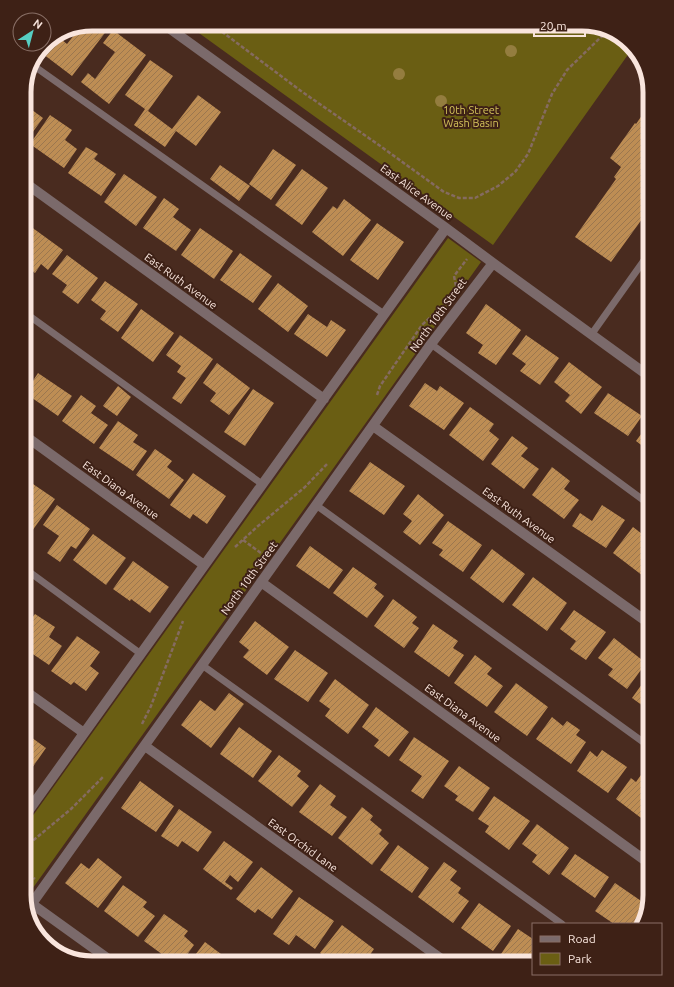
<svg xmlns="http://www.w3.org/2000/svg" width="674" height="987" viewBox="0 0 674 987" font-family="Ubuntu,sans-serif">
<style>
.green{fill:#6a5e13}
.building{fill:url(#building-hatch)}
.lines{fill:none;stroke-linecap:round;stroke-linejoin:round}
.path{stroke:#856b60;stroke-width:2.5;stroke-dasharray:4 2;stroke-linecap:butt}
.service{stroke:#7b6a6b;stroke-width:7}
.minor{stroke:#7b6a6b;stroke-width:10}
.tree{fill:#947d3f}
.labels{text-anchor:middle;stroke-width:4;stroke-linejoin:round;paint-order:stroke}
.park-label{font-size:11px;fill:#d2c05a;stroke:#3e2116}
.street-label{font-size:11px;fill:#f9e5dd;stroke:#3e2116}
.rim{fill:none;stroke:#f9e5dd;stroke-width:5}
</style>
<defs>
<pattern id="building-hatch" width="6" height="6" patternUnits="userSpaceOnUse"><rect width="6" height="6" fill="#bd8d54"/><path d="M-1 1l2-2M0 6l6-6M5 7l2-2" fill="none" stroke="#9b774f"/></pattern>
</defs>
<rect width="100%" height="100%" fill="#492b1f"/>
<path class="green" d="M586,24L616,33L632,49L493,245L192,28Z
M448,238L481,262L25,899L24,895V828Z"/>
<path class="building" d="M79,29H108L72,76L43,54L57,36L67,44Z
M113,30L146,55L109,104L81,82L88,73L95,79L115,52L103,43Z
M150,60L173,76L148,111L172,129L198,95L221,112L196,146L176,131L165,147L134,125L145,109L125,95Z
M650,102V208L611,262L575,237L616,179L614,177L621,167L610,158L635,123L636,124L645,111L644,110Z
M24,104L43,118L27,140L24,138Z
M50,115L72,130L65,140L77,149L64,168L30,144Z
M86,147L98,154L94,159L116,174L101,196L68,173Z
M273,149L296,165L271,200L249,184Z
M220,165L250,186L239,201L210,179Z
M302,169L328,188L302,225L275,205Z
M124,174L157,197L136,226L104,202Z
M164,198L179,209L173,217L191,230L176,251L143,228Z
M344,199L371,220L343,256L312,232L333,206L337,209Z
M377,223L404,242L378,280L350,260Z
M30,226L63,250L48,270L41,264L35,273L25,265L29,260L24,256V234Z
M200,228L233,251L214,279L181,255Z
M240,253L272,276L253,303L220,280Z
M67,255L98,278L78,304L62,292L67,285L52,274Z
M105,281L138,304L118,332L100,319L106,311L91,300Z
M278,283L308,306L288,332L258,309Z
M486,304L521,330L496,365L478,353L483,345L466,333Z
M141,309L174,333L153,362L121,338Z
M308,314L327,327L331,320L346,330L327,357L294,334Z
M180,335L213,359L181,404L172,398L186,378L177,372L181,366L166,355Z
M526,335L559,358L540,385L520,371L526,364L512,354Z
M569,362L602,387L581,414L565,401L570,395L554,382Z
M217,363L250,388L229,415L210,401L216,393L203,383Z
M24,364L33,371L24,384Z
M38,373L72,396L58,416L25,393Z
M425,383L437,391L440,386L464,403L444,430L409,406Z
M118,386L131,397L117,416L103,406Z
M253,389L274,403L245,446L224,432Z
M608,393L642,416L628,436L594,413Z
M81,395L96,406L91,413L108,425L94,444L62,421Z
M470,407L494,424L489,431L499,439L483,461L449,435Z
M118,421L138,435L133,442L147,451L133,471L99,448Z
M650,422V463L643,458L649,451L636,441Z
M512,436L528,448L521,456L539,469L524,489L491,464Z
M155,449L172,461L167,467L184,480L169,499L136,475Z
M370,462L405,486L384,515L349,491Z
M552,467L570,481L564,489L579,500L564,519L532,495Z
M193,473L226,496L207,524L193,514L190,519L170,505Z
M24,484L30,488L33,484L55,499L32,531L24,526Z
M418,494L444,515L420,545L403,532L412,521L403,514Z
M57,505L90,529L76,549L71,546L60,562L47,553L59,536L43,525Z
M602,505L625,520L606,548L572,526L580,513L592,521Z
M448,521L482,545L463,572L439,555L443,550L432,543Z
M633,527L650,540V575L647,579L613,553Z
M93,534L126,558L106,585L73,560Z
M310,546L343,570L329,589L296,566Z
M492,549L525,574L503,603L470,578Z
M133,561L169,587L150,613L131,599L130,601L113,589Z
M353,567L377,584L374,588L384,596L367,618L333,593Z
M533,577L567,603L547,631L512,605Z
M393,599L417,617L412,623L419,628L404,648L374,626Z
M574,610L606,632L586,660L570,649L576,641L560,629Z
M35,614L55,627L49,637L62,646L49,665L24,648V629Z
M255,621L289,647L267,675L243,657L249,650L239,642Z
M433,624L458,641L453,648L464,655L449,677L414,652Z
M77,636L100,652L90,666L99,673L86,691L74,682L71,685L51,671Z
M614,638L646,663L627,689L608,675L613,669L598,658Z
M295,650L328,673L308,702L274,679Z
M475,655L492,668L487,674L503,686L487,707L454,683Z
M650,673V711L632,698Z
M335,679L369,705L348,734L325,716L330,709L319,701Z
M516,683L548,707L527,736L494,712Z
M229,693L244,704L211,748L181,725L200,700L215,711Z
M376,707L409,732L389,757L374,746L379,740L362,727Z
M552,717L563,726L567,721L580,730L576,735L586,742L571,764L536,739Z
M239,727L272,751L253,778L220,754Z
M24,732L46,748L32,768L24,762Z
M414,737L449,761L423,799L411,791L422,776L399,760Z
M602,750L627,767L608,793L577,771L590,751L597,757Z
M279,755L301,771L297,776L309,786L292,807L258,781Z
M459,766L490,788L473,812L455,800L458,796L444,786Z
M643,772L650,778L649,824L616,799L631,778L636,782Z
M140,781L174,806L156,832L121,808Z
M320,784L336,796L330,805L347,817L332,836L299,812Z
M494,796L530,821L509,850L485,832L489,826L478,819Z
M362,807L373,816L370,820L382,830L379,834L389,843L372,865L338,838Z
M179,809L212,832L198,852L182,841L178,847L161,836Z
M537,824L569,848L549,875L532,862L537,855L522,844Z
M224,841L253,862L238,882L230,875L225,882L233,888L231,890L203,869Z
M398,845L429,868L412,893L380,870Z
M575,854L609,877L595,898L561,874Z
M98,858L122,877L98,908L65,883L81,863L89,869Z
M444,862L457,871L450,880L461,888L458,893L469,901L453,923L418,897Z
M261,867L293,891L272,919L258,909L255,913L236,899Z
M615,883L647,905L645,915L638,924H614L595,911Z
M123,885L147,902L143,907L155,916L138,937L104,911Z
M299,897L334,921L315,949L296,935L289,945L273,934Z
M479,903L511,926L493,951L461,928Z
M164,914L188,931L184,936L194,945L181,963H174L144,941Z
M342,925L374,949L364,963H334L320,953Z
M518,929L533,939V963H508L499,957Z
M205,942L229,960L227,963H189Z
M387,954L400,963H381Z"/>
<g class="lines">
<path class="path" d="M217,28L301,91L376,143L444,192L459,198H475L498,186L515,172L528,154L552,94L567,70L601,37L612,32
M453,291L456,286L454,276L467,259
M377,395L380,386L422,325L438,310
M243,540L265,556
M235,547L258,526L305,487L328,463
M142,724L151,706L183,621
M24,848L71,809L104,776
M24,871L35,879"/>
<path class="service" d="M34,66L384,314
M24,312L262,484
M591,335L650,252
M431,344L650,505
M316,505L650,747
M24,568L141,654
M202,665L562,924"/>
<path class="minor" d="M169,28L446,228L493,263L650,377
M24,182L324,399
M373,426L650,624
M24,435L204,565
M261,582L650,864
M24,690L84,733
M145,746L447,963
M24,817L446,228
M32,904L114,963
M28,909L431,344L493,263"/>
</g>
<g class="tree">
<circle cx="511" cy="51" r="6"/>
<circle cx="399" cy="74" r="6"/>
<circle cx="441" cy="101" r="6"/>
</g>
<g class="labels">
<g class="park-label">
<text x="471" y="114">10th Street<tspan x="471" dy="13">Wash Basin</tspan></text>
</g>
<g class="street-label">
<text transform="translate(417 192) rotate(36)" y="4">East Alice Avenue</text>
<text transform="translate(181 281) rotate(36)" y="4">East Ruth Avenue</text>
<text transform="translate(438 315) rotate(-54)" y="4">North 10th Street</text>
<text transform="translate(121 490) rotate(36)" y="4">East Diana Avenue</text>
<text transform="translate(519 515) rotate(36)" y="4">East Ruth Avenue</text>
<text transform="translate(249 578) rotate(-54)" y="4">North 10th Street</text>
<text transform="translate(463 713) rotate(36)" y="4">East Diana Avenue</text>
<text transform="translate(303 845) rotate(36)" y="4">East Orchid Lane</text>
</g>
</g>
<path d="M0 0H674V987H0ZM92 31H582A61 61 0 0 1 643 92V895A61 61 0 0 1 582 956H92A61 61 0 0 1 31 895V92A61 61 0 0 1 92 31Z" fill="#3e2116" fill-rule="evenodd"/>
<path class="rim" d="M92 31H582A61 61 0 0 1 643 92V895A61 61 0 0 1 582 956H92A61 61 0 0 1 31 895V92A61 61 0 0 1 92 31Z"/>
<rect x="532" y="923" width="130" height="52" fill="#3e2116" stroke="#896f66"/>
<rect x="540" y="936" width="20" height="6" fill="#7b6a6b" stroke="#896f66"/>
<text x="568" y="943" font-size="12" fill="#f9e5dd">Road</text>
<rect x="540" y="953" width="20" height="12" fill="#6a5e13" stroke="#896f66"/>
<text x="568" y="963" font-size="12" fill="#f9e5dd">Park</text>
<g transform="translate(32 32) rotate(36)"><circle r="19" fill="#3e2116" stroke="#896f66"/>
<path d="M0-3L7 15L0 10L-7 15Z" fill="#57cec2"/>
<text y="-6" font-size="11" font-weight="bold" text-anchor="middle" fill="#f9e5dd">N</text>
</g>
<path d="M534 30v6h51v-6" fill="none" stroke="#f9e5dd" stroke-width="2"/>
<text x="540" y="30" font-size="12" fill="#f9e5dd" stroke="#3e2116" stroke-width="3" paint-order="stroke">20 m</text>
</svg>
